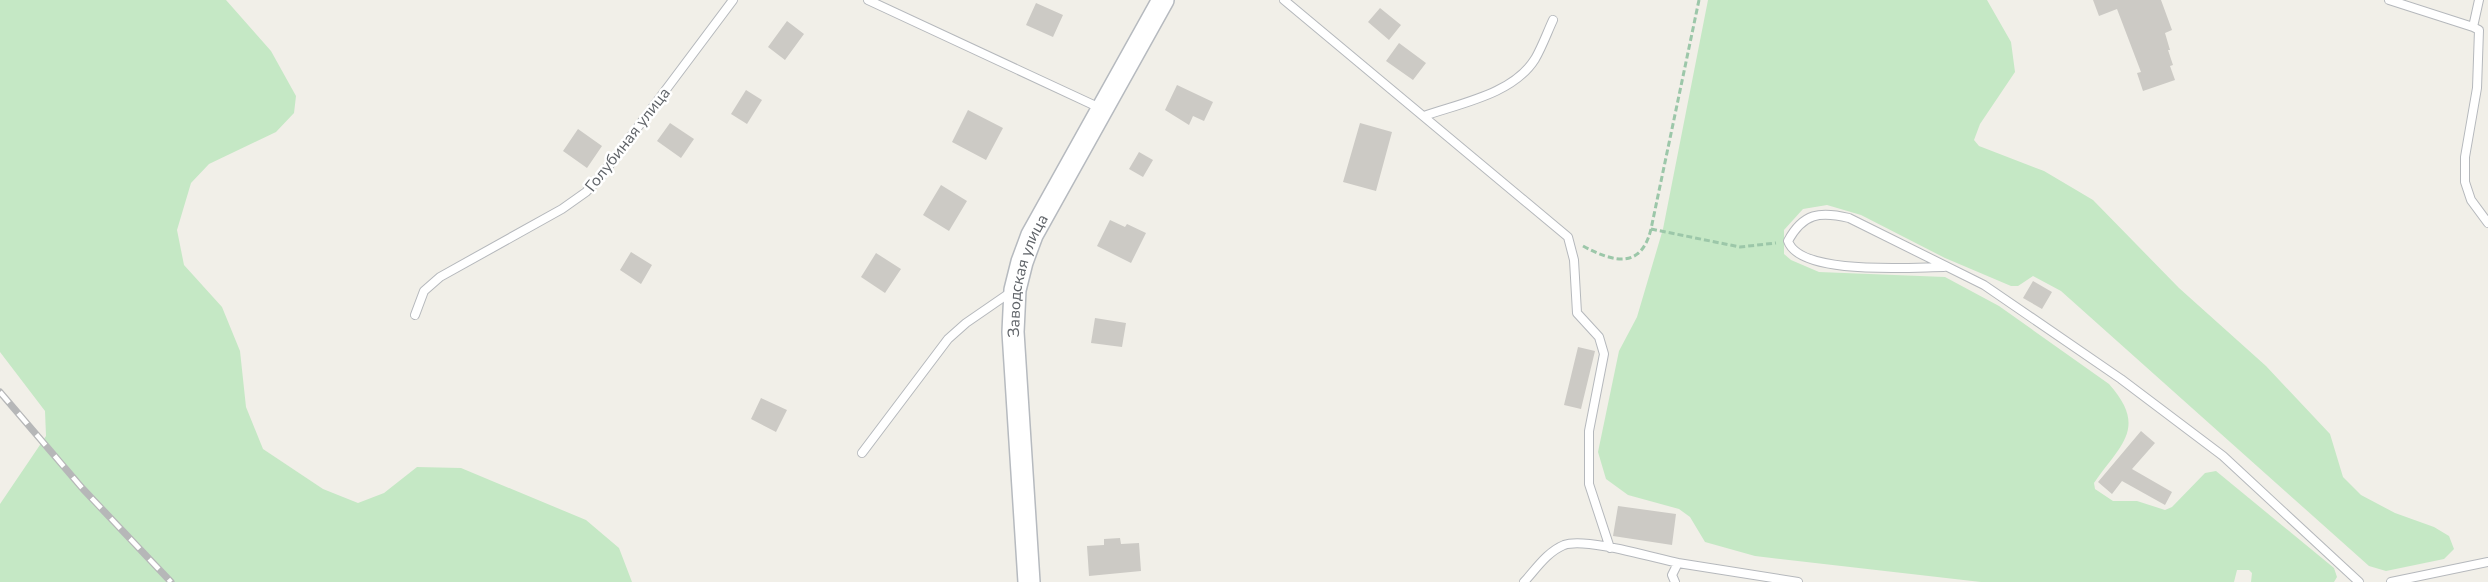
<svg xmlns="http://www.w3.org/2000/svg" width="2488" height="582" viewBox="0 0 2488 582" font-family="'Nunito Sans',sans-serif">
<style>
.green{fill:#c5e8c5}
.building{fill:#cccac5}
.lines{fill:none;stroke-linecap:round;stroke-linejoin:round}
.lane-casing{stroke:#b5b8bc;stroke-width:10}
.secondary-casing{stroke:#b6babf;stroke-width:24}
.path{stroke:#9cc7a9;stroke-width:3;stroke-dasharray:6 3;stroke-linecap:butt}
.lane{stroke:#fff;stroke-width:8}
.secondary{stroke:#fff;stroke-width:21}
.rail-casing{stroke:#b6b7b8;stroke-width:7}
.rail{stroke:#fff;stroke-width:4.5;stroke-dasharray:14;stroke-linecap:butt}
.labels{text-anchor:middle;stroke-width:5;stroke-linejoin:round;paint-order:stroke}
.street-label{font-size:16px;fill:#5f6368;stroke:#fff}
</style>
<rect width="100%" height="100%" fill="#f1efe8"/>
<path class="green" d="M0,0H226L271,51L296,96L294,113L276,132L209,164L191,183L177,230L184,265L222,307L240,351L246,407L263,449L323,489L358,503L384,493L417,467L461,468L586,520L619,548L632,582H0V504L46,436L45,411L0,352Z
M1708,0H1987L2011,42L2015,72L1980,124L1974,140L1979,146L2044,171L2093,200L2179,288L2266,366L2330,434L2343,477L2361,495L2395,513L2434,527L2449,536L2454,549L2444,559L2386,571L2369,566L2061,291L2033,276L2018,286H2011L1945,258L1861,215L1827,205L1803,209L1784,230V254L1791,260L1819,272L1945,277L1999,306L2109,384C2148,428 2121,444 2094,483L2095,489L2113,501H2137L2165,510L2172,507L2205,473L2216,471L2334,568L2337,577L2334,582H2251L2252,573L2249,570H2237L2234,582H1981L1755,556L1705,542L1690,517L1679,509L1628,495L1606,479L1598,452L1619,351L1637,317L1663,229Z"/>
<path class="building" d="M2093,0H2161L2172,30L2165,33L2170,50H2168L2173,65L2170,66L2175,80L2143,91L2137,73L2141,72L2117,9L2099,16Z
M1036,3L1063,15L1053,37L1026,25Z
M1380,8L1401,25L1389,40L1368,22Z
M787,21L804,34L785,60L768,47Z
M1399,43L1426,63L1413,80L1386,61Z
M1177,85L1213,102L1204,121L1193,116L1189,125L1165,110Z
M746,90L762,100L747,124L731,114Z
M968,110L1003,128L986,160L952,142Z
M670,123L694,139L681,158L657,141Z
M1360,123L1392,132L1376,191L1343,182Z
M578,129L602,146L587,168L563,151Z
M1139,152L1153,160L1143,177L1129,169Z
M941,185L967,201L949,231L923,215Z
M1110,220L1125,227L1127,224L1146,233L1131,263L1097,246Z
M631,252L652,265L641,284L620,270Z
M876,253L901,269L885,293L861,277Z
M2033,281L2052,292L2042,309L2023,298Z
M1095,318L1126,323L1122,347L1091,343Z
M1578,347L1595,351L1581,409L1564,405Z
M761,398L787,410L776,432L751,419Z
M2141,431L2155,443L2132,469L2172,492L2165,505L2122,481L2112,494L2098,482Z
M1618,506L1676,514L1672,545L1613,536Z
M1120,538L1121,544L1139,543L1141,571L1089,576L1087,546L1104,545V539Z"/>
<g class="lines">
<defs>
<path id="lane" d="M868,0L1100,108
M1284,0L1568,237L1574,260L1577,313L1599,337L1604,354L1589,431V484L1610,548
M2389,0L2473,27
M2479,0L2473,27L2479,30L2477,88L2465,157V182L2471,200L2488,223
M1424,116C1461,103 1513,94 1535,59C1542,47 1547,33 1553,20
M1944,267C1912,267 1800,276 1788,241C1803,213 1820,211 1849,218L1984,285L2121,379L2223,456L2359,582
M415,315L424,291L440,277L562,209L586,192L602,175L733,0
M862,453L948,339L966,323L1011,292
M1524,582C1536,569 1547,552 1564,545C1585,537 1654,558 1678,563
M1675,582L1672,575L1678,563L1798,582
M2391,582L2488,562"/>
<g id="secondary">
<path id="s1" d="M1029,582L1013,332L1015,290L1022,262L1032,235L1163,0"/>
</g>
</defs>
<use href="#lane" class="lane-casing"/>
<use href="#secondary" class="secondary-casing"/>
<path class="path" d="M1651,229L1740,247L1776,243
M1583,246C1613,262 1641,270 1651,229L1699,0"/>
<use href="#lane" class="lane"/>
<use href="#secondary" class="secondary"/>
<defs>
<path id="rail" d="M0,392L83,489L171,582"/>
</defs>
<use href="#rail" class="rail-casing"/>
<use href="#rail" class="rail"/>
</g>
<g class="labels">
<g class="street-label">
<text transform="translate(627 139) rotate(-52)" y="6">Голубиная улица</text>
<text dy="6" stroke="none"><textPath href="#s1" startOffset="309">Заводская улица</textPath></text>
</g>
</g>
</svg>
